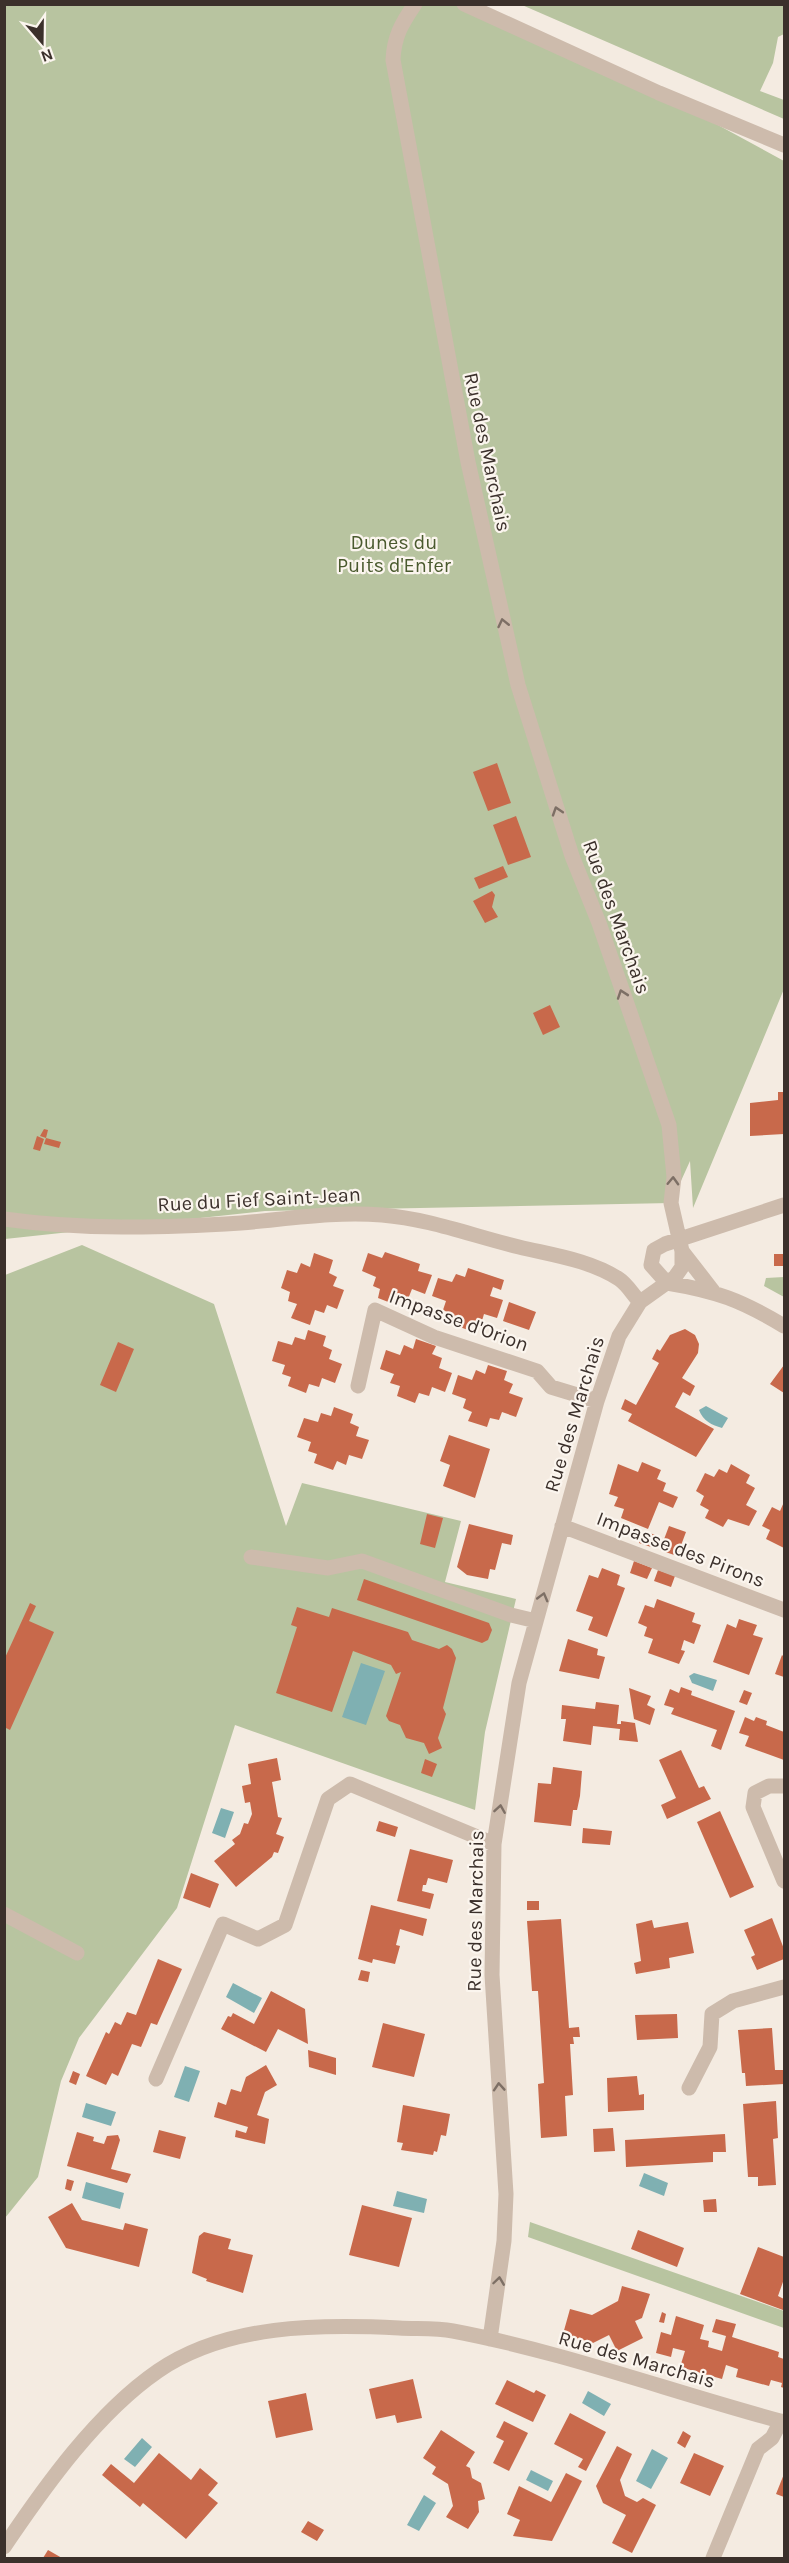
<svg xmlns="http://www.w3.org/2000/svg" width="789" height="2563" viewBox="0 0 789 2563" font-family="Karla,sans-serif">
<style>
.green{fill:#b8c4a0}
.water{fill:#7fb0b2}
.building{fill:#c8694b}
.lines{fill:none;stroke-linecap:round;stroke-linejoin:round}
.minor{stroke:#cdbbac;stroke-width:15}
.oneway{stroke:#7d6f65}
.labels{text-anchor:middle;stroke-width:4.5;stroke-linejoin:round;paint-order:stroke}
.street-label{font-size:20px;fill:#3b302b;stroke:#fbf5ee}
.park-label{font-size:20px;fill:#4a5a2e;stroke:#fbf5ee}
</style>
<rect width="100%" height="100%" fill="#f4ebe1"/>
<path class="green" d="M5,5H465L659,93L784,161V989L693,1208L690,1161L671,1203L265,1211L5,1239Z
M522,5H784V34L778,37L773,63L760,91L784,100V119Z
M82,1245L214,1304L286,1526L302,1483L461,1521L445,1582L516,1599L485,1732L475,1810L235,1725L177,1908L79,2038L61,2081L38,2177L5,2218V1275Z
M784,1277V1297L764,1286L766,1278Z
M530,2222L784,2311V2328L528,2237Z"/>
<path class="water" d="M706,1406L728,1418L722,1428C712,1425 703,1421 699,1410Z
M361,1663L385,1671L366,1725L342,1717Z
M694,1673L717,1680L713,1691L692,1683L689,1676Z
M221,1808L234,1812L225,1838L212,1833Z
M233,1983L262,1998L254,2013L226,1997Z
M185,2066L200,2071L189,2102L174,2097Z
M86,2103L116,2112L111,2126L82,2117Z
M644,2173L668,2183L664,2196L639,2186Z
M86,2182L124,2193L120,2209L82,2198Z
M397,2191L427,2199L424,2213L393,2206Z
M588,2391L611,2404L604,2416L582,2403Z
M142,2438L152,2447L135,2467L124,2459Z
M652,2449L668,2458L651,2489L636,2481Z
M531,2470L553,2481L548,2491L526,2480Z
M424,2495L436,2503L419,2531L407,2525Z"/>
<path class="building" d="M497,763L511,803L488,811L473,772Z
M516,816L531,857L508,865L493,825Z
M503,866L508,877L479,889L474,878Z
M492,891L495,895L492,907L498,917L485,923L473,901Z
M550,1005L560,1027L543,1035L533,1013Z
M778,1092H784V1134L750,1136V1103L778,1100Z
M44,1129L48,1130L46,1138L40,1136Z
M37,1136L44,1139L40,1151L33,1149Z
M46,1138L61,1142L59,1148L44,1144Z
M385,1252L420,1264L418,1271L432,1275L425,1294L412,1289L408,1299L400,1296L396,1305L378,1298L380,1289L373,1286L376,1277L362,1271L368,1253L382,1258Z
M314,1253L333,1260L329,1273L337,1277L333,1286L344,1290L337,1309L327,1305L324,1313L315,1310L310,1325L291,1318L297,1304L288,1301L290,1292L281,1288L287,1270L297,1273L301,1263L310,1267Z
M774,1254H784V1266H774Z
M468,1268L504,1280L501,1290L493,1287L490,1296L503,1300L497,1318L484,1314L481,1324L471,1321L468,1330L449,1323L452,1314L443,1310L446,1301L432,1296L438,1278L452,1282L456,1274L465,1277Z
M509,1302L536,1312L529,1330L503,1321Z
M685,1329L695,1335L699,1344L698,1353L682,1378L695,1386L690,1396L683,1392L675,1407L714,1429L696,1457L628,1421L632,1414L621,1409L625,1399L636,1405L659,1363L652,1359L657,1349L660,1351L670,1335Z
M308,1330L326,1336L323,1346L332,1350L329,1359L342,1364L335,1383L322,1378L319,1387L309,1384L306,1393L288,1386L291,1377L282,1374L285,1365L272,1361L278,1341L292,1345L295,1337L305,1340Z
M416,1339L436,1346L432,1354L442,1358L439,1368L452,1373L445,1392L432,1387L429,1396L419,1393L415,1403L397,1396L400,1386L390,1383L394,1374L380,1369L386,1350L400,1355L404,1345L413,1349Z
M118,1342L134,1349L116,1392L100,1385Z
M488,1365L507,1371L504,1380L513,1384L509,1393L523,1398L516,1417L502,1412L499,1420L490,1418L487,1427L468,1421L472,1412L463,1408L466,1399L452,1394L458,1375L472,1380L476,1370L485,1374Z
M784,1365V1393L770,1384Z
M334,1407L353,1414L350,1423L359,1427L356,1436L369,1440L362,1459L349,1455L346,1465L337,1461L333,1470L314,1463L317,1454L308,1451L311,1442L297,1437L304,1418L318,1422L321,1413L331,1416Z
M449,1435L490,1449L475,1498L443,1486L450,1465L440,1461Z
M642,1462L661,1470L657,1479L666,1483L663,1491L678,1497L673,1508L659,1502L648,1529L621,1518L624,1509L614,1506L618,1497L609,1494L618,1464L638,1472Z
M731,1464L750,1475L746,1483L755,1488L746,1505L757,1511L749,1526L728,1519L723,1527L705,1518L709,1510L700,1505L704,1496L696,1491L705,1473L714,1477L719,1469L727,1473Z
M784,1502V1548L766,1539L770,1530L762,1526L772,1507L780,1511Z
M427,1514L443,1518L435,1548L420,1544Z
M469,1524L513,1535L511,1545L502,1543L495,1570L490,1569L488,1579L467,1575L457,1567Z
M669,1526L686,1532L677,1556L660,1550Z
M644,1531L661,1537L657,1549L639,1543Z
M634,1561L652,1568L647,1579L630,1573Z
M602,1568L620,1575L617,1585L625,1588L607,1637L588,1630L593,1617L576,1611L589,1575L598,1578Z
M658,1570L675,1576L671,1587L654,1581Z
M364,1579L489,1623L492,1630L488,1640L482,1643L357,1600Z
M657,1599L695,1613L692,1622L701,1625L694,1644L684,1640L681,1650L685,1651L679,1664L648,1653L653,1639L644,1636L647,1627L638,1623L645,1605L654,1608Z
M30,1603L36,1606L29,1621L54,1632L10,1730L4,1727V1660Z
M297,1607L329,1617L332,1608L408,1632L412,1640L439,1649L447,1645L452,1649L456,1658L443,1708L446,1714L438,1738L442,1748L429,1754L424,1743L406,1738L400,1725L389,1721L386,1716L401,1672L396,1674L391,1665L353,1651L332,1712L276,1693L297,1627L291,1625Z
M739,1619L757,1625L753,1635L763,1638L749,1675L713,1662L727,1624L736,1628Z
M568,1639L598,1649L597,1655L605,1657L599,1679L559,1671Z
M782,1655L784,1657V1677L775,1674Z
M681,1687L692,1691L691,1695L735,1711L721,1750L711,1746L717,1730L671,1714L674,1708L664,1705L670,1689L679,1693Z
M629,1688L651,1696L647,1705L655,1709L650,1725L634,1719Z
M744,1690L752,1693L747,1705L739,1702Z
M596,1702L619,1705L617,1724H621V1721L635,1723L638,1742L619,1740L620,1729L593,1726L591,1745L563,1741L566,1719H561L562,1705L595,1709Z
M745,1717L754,1721L756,1717L767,1721L766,1725L784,1732V1760L745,1746L749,1736L739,1733Z
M681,1750L699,1788L704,1786L711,1799L667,1819L661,1805L676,1798L659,1760Z
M277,1758L281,1780L272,1782L278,1817L282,1818L276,1834L284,1837L278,1853L274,1852L272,1857L236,1887L214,1861L235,1844L232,1840L240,1834L244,1823L248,1824L252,1814L250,1802L245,1803L242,1786L251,1784L248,1764Z
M425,1759L437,1764L432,1777L421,1773Z
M553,1767L582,1771L580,1796L577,1810H573L571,1826L534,1822L538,1783L551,1784Z
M720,1811L754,1887L730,1898L697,1822Z
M379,1821L398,1827L395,1837L376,1831Z
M583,1828L612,1831L610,1845L582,1843Z
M410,1849L453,1860L447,1883L428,1878L426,1885H423L422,1891L434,1894L430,1909L397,1901Z
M191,1873L219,1884L210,1908L183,1898Z
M527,1901H539V1910H527Z
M371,1905L427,1919L423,1936L400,1929L396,1945L400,1946L395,1964L373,1959L372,1963L358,1959Z
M772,1918L784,1949V1959L757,1970L751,1957L755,1955L744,1930Z
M561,1919L569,2028L579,2027L580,2037H573L574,2044H570L573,2095L565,2096L567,2136L541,2138L538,2084L544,2083L538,1991H532L527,1921Z
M652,1920L654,1928L688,1922L694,1953L669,1958L670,1968L636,1974L634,1963L641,1961L636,1924Z
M158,1959L182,1969L157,2025L151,2023L141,2047L132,2044L118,2076L112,2073L106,2085L86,2076L106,2032L109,2034L115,2022L121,2025L127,2012L136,2015Z
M361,1970L370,1972L368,1982L358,1980Z
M271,1991L305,2009L308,2044L278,2029L266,2052L221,2029L228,2016L231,2017L233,2013L254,2024Z
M677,2014L678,2038L637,2040L635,2015Z
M383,2023L425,2034L414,2077L372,2067Z
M772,2028L775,2070H784V2084L746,2086L745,2073H742L738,2030Z
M308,2050L336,2058V2075L309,2067Z
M266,2065L277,2085L265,2092L257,2115L269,2119L265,2144L235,2137L236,2130L246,2133L248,2127L214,2117L218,2102L226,2105L231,2089L241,2092L246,2077Z
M73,2071L80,2074L76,2085L69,2082Z
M637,2076L639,2095L644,2094V2110L608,2112L607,2078Z
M776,2101L778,2138L773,2139L776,2185L758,2186V2177H748L743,2104Z
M403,2105L450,2114L446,2136L441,2135L437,2152L434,2151L433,2155L401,2150L403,2143L397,2142Z
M613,2128L615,2151L594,2152L593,2129Z
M159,2130L186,2137L180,2159L153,2152Z
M77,2132L94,2137L93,2141L104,2144L107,2136L118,2135L120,2140L111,2169L131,2174L127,2183L67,2166Z
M725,2134L726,2152H713V2162L626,2167L625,2140Z
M67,2179L74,2181L71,2191L65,2189Z
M716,2199L717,2212H704L703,2200Z
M72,2203L82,2220L123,2230L125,2223L148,2229L139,2267L66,2248L48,2217Z
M362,2205L412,2218L399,2267L349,2255Z
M638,2230L684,2248L677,2267L631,2249Z
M204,2232L231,2239L228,2249L253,2255L243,2293L206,2281L207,2279L192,2273L199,2236Z
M758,2247L784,2257V2279L778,2296L784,2299L783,2310L740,2294Z
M622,2286L650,2294L642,2318L635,2321L643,2338L617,2351L609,2335L593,2343L563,2334L570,2309L592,2315L618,2301Z
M662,2312L666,2314L664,2323L659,2322Z
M676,2316L704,2325L700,2339L709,2341L708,2347L722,2351L726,2336L712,2332L716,2319L736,2324L732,2337L779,2352L778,2357L784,2359V2388L781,2387L782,2383L771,2380L769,2386L736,2377L738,2369L726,2365L722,2379L680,2367L685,2351L673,2348L671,2357L656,2353L661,2332L671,2335Z
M413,2379L422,2418L397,2423L395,2415L376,2419L369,2389Z
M507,2380L534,2393L536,2390L546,2395L533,2422L495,2404Z
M306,2393L313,2430L276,2438L268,2401Z
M570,2413L606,2432L586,2471L578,2467L583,2459L554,2444Z
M504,2421L528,2433L509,2471L493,2463L504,2441L496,2437Z
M441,2430L475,2452L466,2466L470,2468L472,2478L481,2483L485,2499L478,2501L479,2512L468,2529L446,2517L453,2506L448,2484L432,2474L436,2467L423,2458Z
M683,2431L691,2436L685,2448L677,2443Z
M617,2446L632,2454L620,2480L625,2496L637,2502L643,2498L656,2505L632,2553L612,2543L626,2515L603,2503L596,2486Z
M159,2453L191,2480L200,2468L218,2483L208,2495L218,2503L186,2539L143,2503L140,2507L102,2475L111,2464L134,2483Z
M694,2453L724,2466L710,2496L680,2483Z
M566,2473L582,2481L552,2541L513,2536L520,2520L507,2514L519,2486L551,2502Z
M784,2474V2497L776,2494Z
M308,2521L324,2530L317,2541L301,2532Z
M48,2550L62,2558H43Z"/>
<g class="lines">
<path class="minor" d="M415,4C402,23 394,36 393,60L468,462L518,685L572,856L599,923L669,1125L674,1177L671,1203L682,1251V1267L675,1277L640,1302L619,1336L597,1401L519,1683L494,1844L492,1975L506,2194L504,2241L490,2339
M464,4L659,93L784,145
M4,1219C83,1230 162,1228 241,1223C288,1219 335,1211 382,1215C430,1219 473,1236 519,1247C552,1255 590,1260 619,1279C627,1284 633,1295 640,1302
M682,1251L713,1291
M667,1283L651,1265L654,1250L665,1244L784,1205
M667,1283C716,1291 741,1300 784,1326
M358,1386L375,1310L434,1337L537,1371L551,1387L597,1401
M562,1526L784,1610
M251,1557L328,1568L362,1561L511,1615L536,1621
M784,1786H769L755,1793L753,1807L784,1881
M4,1914L77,1953
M156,2079L223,1924L258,1939L285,1925L328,1799L350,1784L494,1844
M689,2088L710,2047L712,2014L733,2001L784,1987
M4,2547C45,2486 97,2413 158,2371C227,2324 319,2324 399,2328C417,2329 436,2328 453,2331C564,2352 675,2393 784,2422
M713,2558L758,2449L772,2438L781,2421"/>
</g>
<defs><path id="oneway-chevron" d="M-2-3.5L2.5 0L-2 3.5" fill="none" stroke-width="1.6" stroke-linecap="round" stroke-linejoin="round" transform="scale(1.5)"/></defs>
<g class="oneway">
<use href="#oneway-chevron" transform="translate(503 623) rotate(-103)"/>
<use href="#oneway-chevron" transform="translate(557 811) rotate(-108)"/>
<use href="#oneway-chevron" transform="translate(622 994) rotate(-109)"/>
<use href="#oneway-chevron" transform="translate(673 1181) rotate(-88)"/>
<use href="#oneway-chevron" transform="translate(543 1597) rotate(-75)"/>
<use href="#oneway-chevron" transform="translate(500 1809) rotate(-81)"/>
<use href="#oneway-chevron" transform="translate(499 2087) rotate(-94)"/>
<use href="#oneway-chevron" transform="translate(499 2281) rotate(-82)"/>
</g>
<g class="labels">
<g class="street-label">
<text transform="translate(488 452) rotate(78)" y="7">Rue des Marchais</text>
<text transform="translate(617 917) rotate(70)" y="7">Rue des Marchais</text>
<text transform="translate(259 1199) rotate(-3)" y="7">Rue du Fief Saint-Jean</text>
<text transform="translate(459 1320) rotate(20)" y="7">Impasse d'Orion</text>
<text transform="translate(574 1414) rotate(-73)" y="7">Rue des Marchais</text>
<text transform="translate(681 1549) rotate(21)" y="7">Impasse des Pirons</text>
<text transform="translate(475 1911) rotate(-89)" y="7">Rue des Marchais</text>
<text transform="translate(637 2359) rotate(16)" y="7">Rue des Marchais</text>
</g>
<g class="park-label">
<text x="394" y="549">Dunes du<tspan x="394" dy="23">Puits d'Enfer</tspan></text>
</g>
</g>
<rect width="789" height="2563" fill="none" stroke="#3b302b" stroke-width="12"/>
<g transform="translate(42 42) rotate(160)" stroke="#fbf5ee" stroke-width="4.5" paint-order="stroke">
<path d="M0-4.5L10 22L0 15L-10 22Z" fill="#3b302b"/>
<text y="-9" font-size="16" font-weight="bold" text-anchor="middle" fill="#3b302b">N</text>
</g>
</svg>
